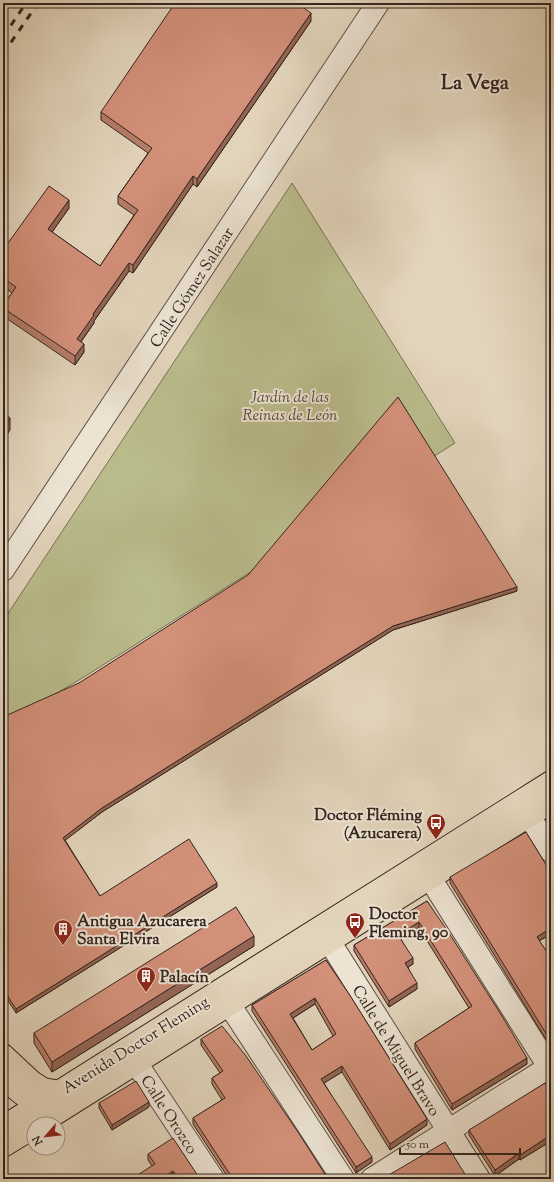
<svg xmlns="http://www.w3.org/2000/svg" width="554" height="1182" viewBox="0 0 554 1182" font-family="'Sorts Mill Goudy',serif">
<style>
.green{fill:#babb8b;stroke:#777055}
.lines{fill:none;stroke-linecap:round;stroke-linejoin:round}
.minor-casing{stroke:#605146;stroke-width:24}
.major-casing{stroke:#34251f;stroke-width:24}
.minor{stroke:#ece3d3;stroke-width:22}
.major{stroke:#e2d4bb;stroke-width:22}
.rail{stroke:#34251f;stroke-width:3;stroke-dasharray:7 7;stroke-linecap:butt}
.wall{fill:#b57c68;stroke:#34251f;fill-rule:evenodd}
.shaded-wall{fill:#946555;stroke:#34251f}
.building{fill:#d39079;stroke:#34251f;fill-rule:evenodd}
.labels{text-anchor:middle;stroke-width:4;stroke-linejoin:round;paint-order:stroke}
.street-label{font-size:16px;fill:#34251f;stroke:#ece3d3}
.park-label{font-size:16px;font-style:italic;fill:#564a3a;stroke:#ece3d3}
.poi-label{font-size:16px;font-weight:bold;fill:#34251f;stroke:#ece3d3;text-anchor:start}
.district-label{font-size:20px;font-weight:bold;fill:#34251f;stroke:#ece3d3}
</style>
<rect width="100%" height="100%" fill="#e2d4bb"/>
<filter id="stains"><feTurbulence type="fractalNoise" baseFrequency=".005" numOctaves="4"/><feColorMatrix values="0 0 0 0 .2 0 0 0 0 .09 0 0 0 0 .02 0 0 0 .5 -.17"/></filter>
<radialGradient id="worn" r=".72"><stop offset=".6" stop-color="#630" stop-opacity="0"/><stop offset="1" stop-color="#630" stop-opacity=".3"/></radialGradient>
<path class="green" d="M292,183L455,443L84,677L3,725V621Z"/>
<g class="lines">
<defs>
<path id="minor" d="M3,570L378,3
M529,816L551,851
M430,878L551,1070
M329,941L479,1179
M229,1004L343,1179
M127,1049L213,1179
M372,1179L551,1066"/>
<path id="major" d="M3,1055L32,1082L43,1089L55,1091
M3,1077C16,1090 34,1105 52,1109
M39,1124L551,802
M3,1127L551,782
M3,1146L34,1127"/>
</defs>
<use href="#minor" class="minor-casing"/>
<use href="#major" class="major-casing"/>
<use href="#minor" class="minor"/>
<use href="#major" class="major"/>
<path class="rail" d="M3,37L26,3
M3,54L38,3"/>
</g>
<path class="wall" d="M311,21L197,187L193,184L133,273L129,271L94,321V323L81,342L84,352L75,365L3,316V306L12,293L3,286V250L69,208L52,232L100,266L134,215L118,204V196L148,153L101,120V112Z
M517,591L393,630L102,812L65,840L100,896L217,887L16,1013L3,993V717Z
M551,873V934L539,941L551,958L550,1046L450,883V877Z
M427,901L527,1064L452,1110L415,1049V1043L469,1008L419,928L401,939L413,964L408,967L417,989L389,1007L354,951V945Z
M254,946L52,1072L34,1043V1033Z
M326,960L427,1125L390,1150L342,1072L324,1083L372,1162L356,1173L252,1011V1005ZM315,1004L333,1036L312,1050L293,1018Z
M201,1039L328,1179H229L193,1124V1118L222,1100L212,1084V1078L220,1073L201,1045Z
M551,1093V1141L520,1160L519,1159L495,1176L469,1135V1130Z
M99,1103L149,1107L112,1130L99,1108Z
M148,1154L200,1179H175L173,1177L152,1166L148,1160Z"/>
<path class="shaded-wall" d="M311,13V21L197,187V179Z
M193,176V184L133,273V265Z
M69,200V208L48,238V229Z
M129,263V271L94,321V323L77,347V339L93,314Z
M84,344V352L75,365V356Z
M10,418V430L3,441V428Z
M517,587V591L393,630L102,812L63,842V838L102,808L393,626Z
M217,883V887L16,1013V1009Z
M419,922V928L398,941V935Z
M551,928V934L537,942V937Z
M254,936V946L52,1072V1062Z
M413,958V964L405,969V963Z
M417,983V989L389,1007V1001Z
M315,998V1004L290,1020V1014Z
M527,1058V1064L452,1110V1104Z
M342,1066V1072L321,1085V1079Z
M149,1102V1107L112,1130V1125Z
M427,1119V1125L390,1150V1144Z
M551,1135V1141L520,1160V1155Z
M519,1153V1159L495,1176V1170Z
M372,1157V1162L356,1173V1167Z
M173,1171V1177L171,1179H161Z"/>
<path class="building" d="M175,3H297L311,13L197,179L193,176L133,265L129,263L93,314L94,315L77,339L84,344L75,356L3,308V306L16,287L3,278V250L49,186L69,200L48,229L100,266L138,210L118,196L152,148L101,112Z
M398,397L517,587L393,626L102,808L63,838L100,896L189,839L217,883L16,1009L3,989V717L79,683L248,575Z
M3,412L10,418L3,428Z
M526,832L551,873V928L537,937L551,958V1040H550L450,877Z
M427,901L449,933L502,1016L527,1058L452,1104L415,1043L472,1006L419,922L398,935L413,958L405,963L417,983L389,1001L354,945Z
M236,907L254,936L52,1062L34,1033Z
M326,960L351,997L427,1119L390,1144L342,1066L321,1079L372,1157L356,1167L252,1005ZM315,998L336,1034L312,1050L290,1014Z
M222,1026L246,1056L298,1132L328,1179H233L193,1118L225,1098L212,1078L223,1071L201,1039Z
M136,1081L149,1102L112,1125L99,1103Z
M545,1083L551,1093V1135L520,1155L519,1153L495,1170L469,1130Z
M173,1138L200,1179H179L173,1171L161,1179H131L155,1164L148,1154Z
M445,1142L468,1179H439L438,1177L435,1179H382Z"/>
<defs>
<symbol id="bus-pin" viewBox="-11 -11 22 30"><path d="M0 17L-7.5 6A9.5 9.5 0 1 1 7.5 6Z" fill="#8f2418" stroke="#ece3d3"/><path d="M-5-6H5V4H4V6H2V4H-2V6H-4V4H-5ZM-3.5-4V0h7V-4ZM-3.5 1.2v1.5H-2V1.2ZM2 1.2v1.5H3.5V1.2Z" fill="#fff"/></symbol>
<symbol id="building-pin" viewBox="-11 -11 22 30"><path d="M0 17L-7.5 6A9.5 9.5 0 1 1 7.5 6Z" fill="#8f2418" stroke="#ece3d3"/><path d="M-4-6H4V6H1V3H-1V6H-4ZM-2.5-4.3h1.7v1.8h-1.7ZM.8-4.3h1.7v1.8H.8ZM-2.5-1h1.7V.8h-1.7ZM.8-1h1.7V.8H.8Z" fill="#fff"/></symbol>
</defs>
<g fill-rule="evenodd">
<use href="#bus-pin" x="425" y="812" width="22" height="30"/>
<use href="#bus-pin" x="344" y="911" width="22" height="30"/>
<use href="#building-pin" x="52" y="918" width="22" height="30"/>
<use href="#building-pin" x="135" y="965" width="22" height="30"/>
</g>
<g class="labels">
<g class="street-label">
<text transform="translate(191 287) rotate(-57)" y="6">Calle Gómez Salazar</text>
<text transform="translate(135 1044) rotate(-32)" y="6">Avenida Doctor Fleming</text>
<text transform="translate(397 1050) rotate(58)" y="6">Calle de Miguel Bravo</text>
<text transform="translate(170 1114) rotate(57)" y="6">Calle Orozco</text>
</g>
<g class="park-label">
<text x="290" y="402">Jardín de las<tspan x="290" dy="18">Reinas de León</tspan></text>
</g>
<g class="poi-label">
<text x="422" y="820" text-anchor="end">Doctor Fléming<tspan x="422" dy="18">(Azucarera)</tspan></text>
<text x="369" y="919">Doctor<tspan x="369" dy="18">Fleming, 90</tspan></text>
<text x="77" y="926">Antigua Azucarera<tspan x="77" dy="18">Santa Elvira</tspan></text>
<text x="160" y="982">Palacín</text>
</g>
<g class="district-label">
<text x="475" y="89">La Vega</text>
</g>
</g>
<rect width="554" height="1182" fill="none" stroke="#e2d4bb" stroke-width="16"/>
<rect x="4" y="4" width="546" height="1174" fill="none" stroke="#34251f" stroke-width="2"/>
<rect x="8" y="8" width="538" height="1166" fill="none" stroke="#34251f"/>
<g transform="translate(46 1136) rotate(242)"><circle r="19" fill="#ece3d3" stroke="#a2978b"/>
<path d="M0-3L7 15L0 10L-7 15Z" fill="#8f2418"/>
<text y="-6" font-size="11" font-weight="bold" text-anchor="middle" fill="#34251f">N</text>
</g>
<path d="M400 1148v6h120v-6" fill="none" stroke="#34251f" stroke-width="2"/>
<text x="406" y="1148" font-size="12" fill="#34251f" stroke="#ece3d3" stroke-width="3" paint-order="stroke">50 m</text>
<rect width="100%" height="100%" filter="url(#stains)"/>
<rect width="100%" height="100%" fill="url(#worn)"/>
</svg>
